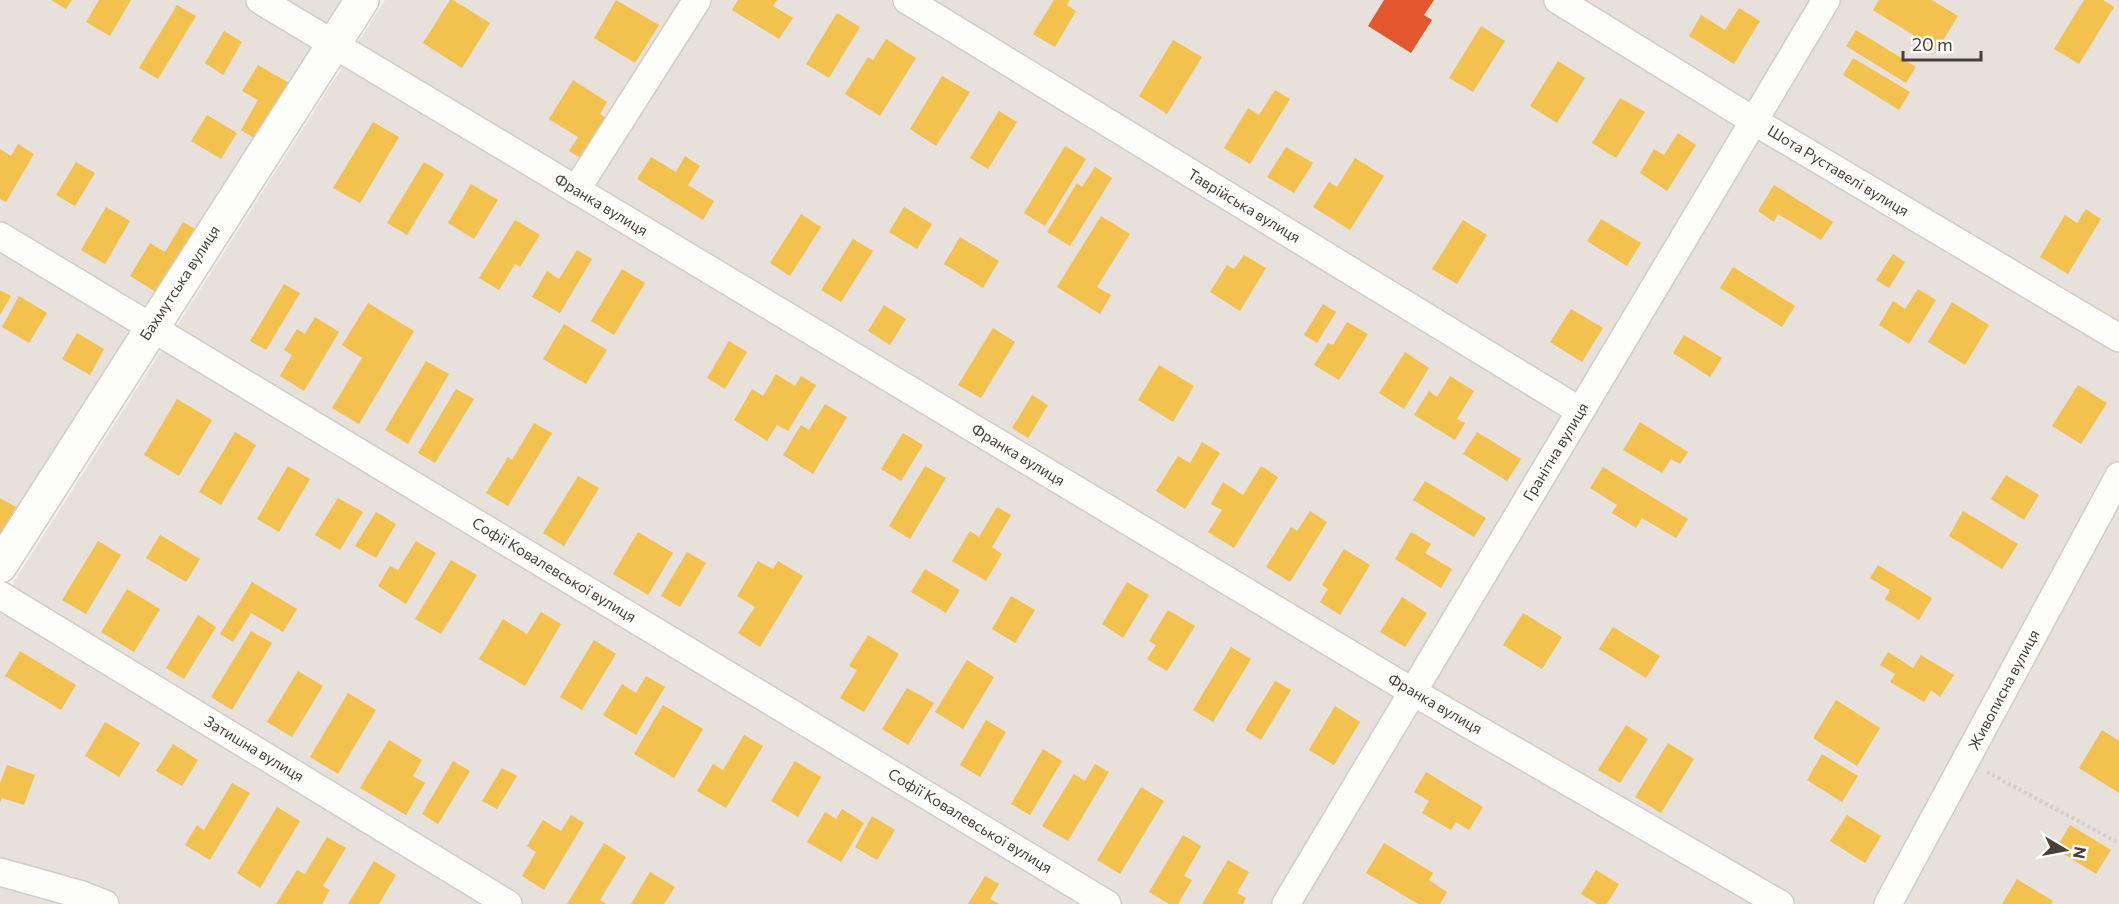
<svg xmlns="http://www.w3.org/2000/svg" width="2119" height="904" viewBox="0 0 2119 904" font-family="Commissioner,sans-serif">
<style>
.residential{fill:#e7e0db}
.homes{fill:#f2c14e}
.shops{fill:#e4572e}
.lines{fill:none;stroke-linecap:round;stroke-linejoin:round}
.minor-casing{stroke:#d0ccc9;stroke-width:30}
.tertiary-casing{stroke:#d0ccc9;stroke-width:36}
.path{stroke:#d3cfcc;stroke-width:4;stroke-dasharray:3 3;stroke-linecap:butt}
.minor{stroke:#fdfdfc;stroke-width:27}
.tertiary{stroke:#fdfdfc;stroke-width:33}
.labels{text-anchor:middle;stroke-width:6;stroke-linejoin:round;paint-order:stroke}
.street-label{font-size:15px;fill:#4a3f39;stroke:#fff}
</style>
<rect width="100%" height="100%" fill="#f3f0ed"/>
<path class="residential" d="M0,0H351L0,554Z
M385,0H2119V904H0V608L13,583Z"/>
<path class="homes" d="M51,0H72L66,9Z
M99,0H131L110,36L86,22Z
M450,0H453L490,23L462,68L423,43Z
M616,0L659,25L635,63L594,38Z
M738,0H777L773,6L793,18L779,39L732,10Z
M1054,0H1070L1067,5L1076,11L1055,47L1033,34Z
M1879,0H1932L1958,16L1937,50L1873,10Z
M2084,0H2103L2114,7L2079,64L2054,49Z
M177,5L196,16L158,79L139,68Z
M1739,8L1760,21L1734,64L1689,36L1701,15L1725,30Z
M837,13L860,27L829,78L806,64Z
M1481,26L1505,41L1473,92L1449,78Z
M1856,30L1916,67L1906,83L1846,46Z
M224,31L242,42L223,75L205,63Z
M886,39L916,58L880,116L845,94L868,57L873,60Z
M1173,40L1202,57L1167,114L1139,96Z
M1853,58L1910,92L1899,110L1843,75Z
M1558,61L1585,78L1557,123L1530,106Z
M258,65L289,83L256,139L241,130L258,100L242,91Z
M942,76L970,92L936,146L910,129Z
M573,80L607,102L600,114L609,120L584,160L569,151L578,137L549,119Z
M1275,90L1290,99L1250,164L1224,148L1248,108L1259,115Z
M1620,98L1645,112L1616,158L1592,143Z
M999,111L1017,122L988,169L970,158Z
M207,115L237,133L221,159L191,141Z
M373,122L399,137L360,203L333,188Z
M1678,133L1696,145L1667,191L1640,173L1654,149L1664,155Z
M18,144L34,154L6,202L0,199V149L11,156Z
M1065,146L1086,159L1045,226L1024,213Z
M1286,147L1313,163L1294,193L1267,177Z
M685,156L700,166L688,185L714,201L703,220L637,179L651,157L676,172Z
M1355,158L1384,176L1350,230L1313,207L1329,182L1337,187Z
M76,162L95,173L75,206L56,195Z
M424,162L444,174L407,235L387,223Z
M1095,167L1112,178L1070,246L1047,232L1077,183L1082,187Z
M471,184L498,200L474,239L448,223Z
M1774,185L1833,222L1821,240L1778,214L1774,222L1758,211Z
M106,207L130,221L105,264L81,250Z
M904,207L932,224L917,249L889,232Z
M2086,209L2101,219L2068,274L2040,257L2065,215L2077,223Z
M801,214L821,227L790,276L770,263Z
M1101,216L1130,234L1097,287L1111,295L1100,314L1057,287Z
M1601,219L1641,243L1627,266L1587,241Z
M515,220L540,235L520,267L515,264L499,290L479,278Z
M1463,220L1487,235L1457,284L1432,269Z
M183,222L197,230L159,294L130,276L150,243L165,252Z
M960,237L999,261L983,288L944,264Z
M853,239L873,251L841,302L821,290Z
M577,250L592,259L560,313L532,297L547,271L559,279Z
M1893,254L1905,262L1889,288L1876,280Z
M1244,255L1266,268L1240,311L1210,292L1227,265L1234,269Z
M1733,267L1795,306L1782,327L1720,288Z
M622,269L645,283L614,335L591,321Z
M284,284L300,293L266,350L250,341Z
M1918,289L1936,300L1909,344L1879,325L1893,301L1905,309Z
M0,290L11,296L0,315Z
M19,296L47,313L29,343L2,327Z
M1952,302L1989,325L1965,365L1928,342Z
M368,303L414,331L359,424L332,408L362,358L342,345Z
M1323,304L1336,312L1317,343L1304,335Z
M884,305L906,319L890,345L868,331Z
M1571,309L1603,328L1582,362L1550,342Z
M315,317L339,332L304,391L280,376L292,355L284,350L297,329L305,334Z
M1347,322L1368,334L1339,380L1314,365L1328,343L1333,345Z
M564,324L607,350L586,384L543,359Z
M993,328L1015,342L981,398L958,385Z
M77,333L104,349L90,375L62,359Z
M1684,335L1722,358L1710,377L1673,353Z
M729,341L747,352L725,389L707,378Z
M1405,352L1429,368L1404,409L1379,393Z
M426,361L449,374L408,444L385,430Z
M1159,365L1194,386L1173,422L1138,400Z
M776,374L795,386L801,376L816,385L788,431L777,425L767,441L734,420L752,389L763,396Z
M1450,376L1474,391L1457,419L1465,423L1455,440L1414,415L1429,391L1437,397Z
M2078,385L2107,403L2081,444L2052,426Z
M456,389L474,399L435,463L418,453Z
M1032,395L1048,405L1028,438L1012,428Z
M177,399L212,420L179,476L144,455Z
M825,404L847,417L813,474L783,455L801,425L809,430Z
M1640,422L1688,452L1680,464L1671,459L1662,473L1623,450Z
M534,423L552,433L508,506L486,493L508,457L512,460Z
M235,432L256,445L221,505L199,492Z
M1477,432L1521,459L1507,481L1463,454Z
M903,433L923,445L901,481L881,469Z
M1202,442L1220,453L1185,509L1156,491L1178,456L1190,463Z
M288,466L310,479L279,532L257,519Z
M925,466L946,478L910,539L889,526Z
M1261,466L1278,477L1234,548L1208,532L1222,510L1211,504L1223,482L1243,495Z
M1603,467L1688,519L1676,538L1642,518L1636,528L1612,513L1617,505L1590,488Z
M2006,475L2039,495L2024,520L1991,499Z
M578,476L599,488L564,546L543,533Z
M1425,481L1486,518L1474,537L1413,500Z
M0,498L16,507L0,534Z
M338,498L363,512L340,550L315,535Z
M997,507L1011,515L992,547L1002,554L986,581L952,561L970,531L979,537Z
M1310,511L1327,522L1290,582L1266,567L1291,527L1297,531Z
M1963,511L2018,544L2002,569L1949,536Z
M376,512L396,524L376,558L355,546Z
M638,532L673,553L648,595L613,574Z
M1411,532L1431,544L1425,553L1452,569L1441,588L1395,559Z
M160,535L200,559L186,582L146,558Z
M98,541L121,555L86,614L62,600Z
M416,541L436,553L406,604L378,586L390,566L398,570Z
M1344,549L1370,565L1340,615L1320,602L1328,589L1322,585Z
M687,552L706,563L680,607L661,596Z
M451,560L477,575L441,634L415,619Z
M758,561L773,569L778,561L803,576L760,647L738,633L755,607L737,596Z
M1878,565L1932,598L1919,620L1885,599L1890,590L1870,578Z
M925,569L960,590L946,613L911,592Z
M252,582L297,609L283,632L251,613L233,642L220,634Z
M1127,582L1149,595L1123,638L1102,624Z
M127,589L160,609L134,652L101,632Z
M1011,596L1035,610L1015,643L992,629Z
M1402,597L1427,613L1405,647L1380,632Z
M1168,610L1195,626L1167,671L1147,659L1156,645L1149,641Z
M541,612L561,624L525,686L479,659L503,619L527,634Z
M1523,613L1562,637L1542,669L1503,645Z
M198,615L216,627L184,679L166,668Z
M1613,627L1660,656L1646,678L1599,649Z
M251,631L272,643L232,710L211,697Z
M868,635L899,654L864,712L840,698L857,670L849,666Z
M594,640L616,654L582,710L560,697Z
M1231,647L1251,659L1213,722L1193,710Z
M20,651L76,685L61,710L5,676Z
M1888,652L1913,668L1921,655L1954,675L1940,697L1931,690L1924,702L1890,682L1895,674L1880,665Z
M967,660L994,677L963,729L935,712Z
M298,671L323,686L292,737L267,722Z
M646,676L665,687L636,735L603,715L622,684L636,693Z
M1275,681L1291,690L1261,740L1245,730Z
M907,688L934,703L908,745L882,729Z
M348,693L376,710L338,774L310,757Z
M1836,700L1880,728L1857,766L1813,738Z
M663,705L703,729L674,778L634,754Z
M1335,706L1360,722L1334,765L1309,750Z
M986,720L1006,732L980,777L960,765Z
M105,722L140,743L119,777L85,756Z
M1626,725L1648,739L1620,783L1598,770Z
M2102,730L2119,741V793L2079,768Z
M744,735L763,746L726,808L697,791L713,764L723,770Z
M389,740L422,760L413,776L425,783L406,815L360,788Z
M1668,743L1694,759L1661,813L1635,797Z
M173,744L198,760L182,786L156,771Z
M1043,749L1062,761L1030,815L1011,804Z
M1822,754L1858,776L1842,802L1807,780Z
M453,761L470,771L438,824L422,814Z
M795,761L821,777L798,817L771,801Z
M1095,764L1109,772L1068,841L1042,826L1074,774L1085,781Z
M7,765L35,775L24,805L2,798L0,802V783Z
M502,768L517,776L497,809L482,801Z
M1426,772L1483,807L1469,830L1456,822L1451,830L1422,813L1429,801L1414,792Z
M232,783L250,793L210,860L185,845L197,825L204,830Z
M1141,787L1164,801L1120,874L1097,860Z
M277,807L300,821L260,888L237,873Z
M842,809L864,823L841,862L807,842L825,812L836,819Z
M571,815L584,823L544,890L522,876L536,852L527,846L543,820L561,831Z
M1847,815L1881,836L1865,863L1830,841Z
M872,816L895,830L877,860L855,847Z
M2070,825L2111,850L2096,874L2056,849Z
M1183,835L1201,846L1184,876L1192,880L1178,904H1169L1149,892Z
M327,837L346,848L323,886L330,890L322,904H276L297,870L305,874Z
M604,843L626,857L600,900L606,904H567Z
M1384,843L1433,873L1429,880L1447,892L1440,904H1418L1366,873Z
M1228,860L1249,872L1237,893L1246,898L1243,904H1202Z
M374,861L396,875L379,904H348Z
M1596,870L1619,884L1607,904H1597L1581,894Z
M650,872L675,887L664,904H631Z
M985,876L999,884L990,899L999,904H968Z
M2017,879L2053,901L2051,904H2002Z"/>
<path class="shops" d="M1384,0H1434L1424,15L1432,20L1411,53L1368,26Z"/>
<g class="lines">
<defs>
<path id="minor" d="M260,0L1413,692L1780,904
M907,0L1580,411
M1558,0L1754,121L2119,338
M576,190L697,0
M0,236L1107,904
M0,595L508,904
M0,872L82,895L105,904
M1286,904L1826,0
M1888,904L2119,476"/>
<path id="tertiary" d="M0,566L362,0"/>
</defs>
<use href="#minor" class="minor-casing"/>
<use href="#tertiary" class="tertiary-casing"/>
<path class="path" d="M1987,772L2119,843"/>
<use href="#minor" class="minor"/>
<use href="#tertiary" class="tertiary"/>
</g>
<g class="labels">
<g class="street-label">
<text transform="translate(1838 171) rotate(31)" y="5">Шота Руставелі вулиця</text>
<text transform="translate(601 205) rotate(31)" y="5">Франка вулиця</text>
<text transform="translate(1244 206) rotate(31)" y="5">Таврійська вулиця</text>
<text transform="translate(180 283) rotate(-57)" y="5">Бахмутська вулиця</text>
<text transform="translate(1556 452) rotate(-59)" y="5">Гранітна вулиця</text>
<text transform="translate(1018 455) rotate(31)" y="5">Франка вулиця</text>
<text transform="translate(554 570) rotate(31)" y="5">Софії Ковалевської вулиця</text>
<text transform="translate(2004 690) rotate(-62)" y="5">Живописна вулиця</text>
<text transform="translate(1435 704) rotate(30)" y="5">Франка вулиця</text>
<text transform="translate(254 749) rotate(31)" y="5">Затишна вулиця</text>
<text transform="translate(970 821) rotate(31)" y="5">Софії Ковалевської вулиця</text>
</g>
</g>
<g transform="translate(2065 850) rotate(100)" stroke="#ffffff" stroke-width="4.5" paint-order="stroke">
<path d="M0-4.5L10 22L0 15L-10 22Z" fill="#4a3f39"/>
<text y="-9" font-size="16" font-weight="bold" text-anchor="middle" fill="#4a3f39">N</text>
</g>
<path d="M1903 51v9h78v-9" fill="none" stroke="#4a3f39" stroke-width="3"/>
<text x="1912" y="51" font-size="18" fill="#4a3f39" stroke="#ffffff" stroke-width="4.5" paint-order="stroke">20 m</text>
</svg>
